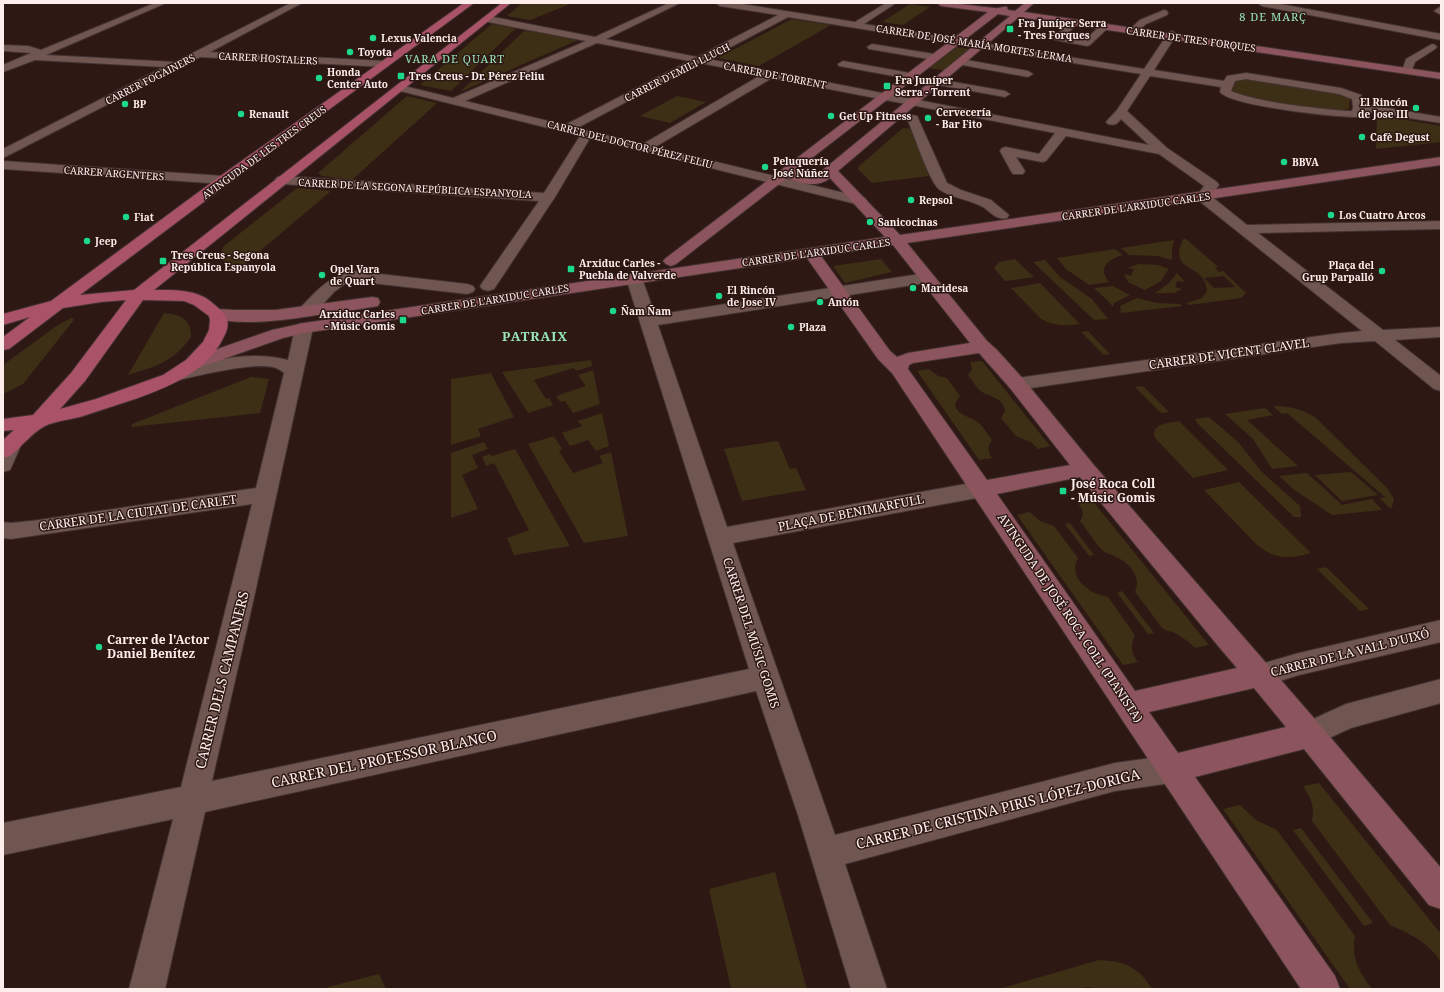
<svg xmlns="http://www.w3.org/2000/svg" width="1444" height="992" viewBox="0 0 1444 992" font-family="'Noto Serif',serif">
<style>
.green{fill:#3d2f16;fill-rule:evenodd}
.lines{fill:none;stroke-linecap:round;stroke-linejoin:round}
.street-casing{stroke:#433231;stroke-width:2}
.secondary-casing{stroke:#433231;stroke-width:2}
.primary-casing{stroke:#433231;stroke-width:2}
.street{fill:#6f5651;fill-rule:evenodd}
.secondary{fill:#8c545c;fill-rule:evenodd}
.primary{fill:#aa5267;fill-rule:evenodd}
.poi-dot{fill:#1bd988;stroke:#2d1814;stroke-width:1.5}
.labels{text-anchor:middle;stroke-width:3;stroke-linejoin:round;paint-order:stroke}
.far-poi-label{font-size:10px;font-weight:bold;fill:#feeeeb;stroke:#2d1814;text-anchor:start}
.far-street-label{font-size:10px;fill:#feeeeb;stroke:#2d1814}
.far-neighbourhood-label{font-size:11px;letter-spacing:1px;fill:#97e4b6;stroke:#2d1814}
.street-label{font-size:12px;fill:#feeeeb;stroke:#2d1814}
.poi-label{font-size:12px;font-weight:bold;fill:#feeeeb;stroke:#2d1814;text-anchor:start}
.far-district-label{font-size:13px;font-weight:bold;letter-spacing:1px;fill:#97e4b6;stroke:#2d1814}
.near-street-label{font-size:14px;fill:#feeeeb;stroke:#2d1814}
</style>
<rect width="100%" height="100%" fill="#2d1814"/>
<path class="green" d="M522,3H573L530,20L507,16Z
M910,4L930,7L903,25L882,22Z
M792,19L831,25L759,66L718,58Z
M492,24L516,28L451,91L420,85Z
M525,30L578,40L460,92Z
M949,46L975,50L949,71L922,67Z
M1242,78L1338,92L1350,99L1349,109C1335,116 1261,99 1242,96L1231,92L1237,79Z
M407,96L437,103L352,180L322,176L318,173Z
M677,96L706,102L670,123L640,116Z
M1377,115L1441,126V142L1376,149Z
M903,128L912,129L929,176L872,183L858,169L859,166Z
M297,188L331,191L240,268L230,265L220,259L219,255L224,246Z
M1183,239H1186L1218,267L1215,268L1219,272L1223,271L1246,293L1241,298L1189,305L1187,303L1202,298L1207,291C1205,261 1167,275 1183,239ZM1224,276L1235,287L1214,288L1204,278Z
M1174,240L1172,249V260L1158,256L1129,255L1121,248Z
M1115,249L1123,255C1108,260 1097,267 1109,282L1089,285L1066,269L1057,258Z
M881,259L892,272L845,283L833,266Z
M1015,259L1034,277L1005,281L994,268L999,262Z
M1045,260L1060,277L1092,299L1108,319L1094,320L1033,262Z
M1139,264L1158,265L1169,269L1161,281L1145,290L1128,282L1124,274L1131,276L1134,269L1127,268Z
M1177,273L1185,282L1177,281L1175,287L1182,289L1174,293H1155L1169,283Z
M1040,283L1080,324C1066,326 1054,326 1041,319L1011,288Z
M1113,286L1130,295L1114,303L1113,307L1107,300L1094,288Z
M1137,298L1157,303L1180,304L1182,306L1121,313L1120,306Z
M164,313C181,315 191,318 191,337C173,362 157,366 128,375Z
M71,318L74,319L73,321L23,384L3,394V365L55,327Z
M1088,331L1110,354L1104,355L1081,332Z
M591,360L592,366L576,371L574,368L534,380L546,399L549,398L553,405L528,413L502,372Z
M982,361L1050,446L1038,449L1031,442L1016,436L1001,418L1005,411C1003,397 992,398 982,392C977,389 972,380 968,375L972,369L970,362Z
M929,369L938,376L947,378L960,396C945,413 971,416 979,423C984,428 988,435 992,440C988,446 987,451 992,458L979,460L917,371Z
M593,370L600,404L573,413L565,401L560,402L556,396L586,386L578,375Z
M491,373L514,417L478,429L481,436L451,445V379Z
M251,377L269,379L260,413L131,427L132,424Z
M1143,386L1169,412L1161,413L1135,387Z
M1276,406C1291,406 1303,410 1315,417L1388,489L1394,499L1392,507L1390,508L1379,498L1385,497L1287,413L1282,414L1274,407Z
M1265,408L1273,415L1247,420L1298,466L1272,469L1253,439L1225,414Z
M602,413L609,446L596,451L588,440L570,446L562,433L582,426L578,421Z
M1209,417L1238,442L1262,472L1300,506L1301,517H1294L1197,423L1195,419Z
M1179,421L1228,470L1193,478L1158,441L1154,436L1155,429C1162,422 1170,423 1179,421Z
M554,436L562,449L559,451L573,473L603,463L599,456L611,452L628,536L584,543L528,444Z
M778,441L790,469L796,468L806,490L742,501L724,449Z
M484,442L488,449L472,455L478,468L462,475L478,509L451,518V453Z
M515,449L570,546L514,555L507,538L529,530L494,463L486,466L482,457L490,454L492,456Z
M1351,472L1378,495L1342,501L1315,475Z
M1307,473L1342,505L1372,499L1382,510L1332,515L1293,489L1279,476Z
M1239,482L1311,553C1289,559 1276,560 1257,545L1204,490Z
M1092,500L1209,645L1195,648L1186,640L1175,633L1163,629L1135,592C1142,576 1129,562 1114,556C1111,554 1106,554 1103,551C1095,543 1088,531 1080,521C1085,514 1083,510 1078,503Z
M1030,512L1040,521L1054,526L1078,558C1067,578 1090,594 1108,597L1135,635C1130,645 1131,654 1138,662L1123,665L1017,515Z
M1070,523L1094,555L1089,556L1065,524Z
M1326,567L1369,609L1360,611L1317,569Z
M1122,591L1154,633L1148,634L1117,593Z
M1319,783L1441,934V962C1430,944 1410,933 1390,925L1312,821C1315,806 1311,799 1303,786Z
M1240,805L1256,820L1277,830L1355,936C1351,958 1359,972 1372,989H1350L1223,809Z
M1301,828L1373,923L1364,926L1293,830Z
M775,872L807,989H731L709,889Z
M1099,960C1124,961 1139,967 1152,989H1106L1086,987L1079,989H999Z
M379,974L386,989H328V987Z"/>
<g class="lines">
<defs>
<path id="street" d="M155,3H166L46,55L175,62L291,3H302L210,52L385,61L390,64L385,67L200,57L3,158V149L164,67L35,60L3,72V65L31,53L3,51V45L28,46L41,50Z
M669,3H680L606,39L697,57L778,15L720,6L716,3H736L855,22L886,3H896L864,24L1144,69L1169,32L1172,31L1177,34L1154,70L1224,81L1227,76L1246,73L1341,88L1361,95L1364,104L1441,117V123L1363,111L1360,116L1356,117C1335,117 1230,106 1220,92L1221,87L1150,76L1127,111L1167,148L1217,182L1219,185L1211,196L1247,225L1441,221V229L1258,233L1383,330L1441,327V337L1395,340L1441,376V391L1434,389L1375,341L1341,343L1017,390L1010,388L1008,384L1010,380L1017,378L1341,333L1362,331L1198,200L1196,197L1204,186L1159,154L1066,136L1046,161L1042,162L1016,157L1025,171L1023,174H1013L1011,171L1000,151L1002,148L1006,147L1039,154L1055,133L772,78L655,147L865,198L867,201L865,204L860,205L590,138L555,197L496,286L494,289L488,291L482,289L480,286L539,201L282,184L277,183L275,180L277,177L282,176L544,193L580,136L396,90L395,88L400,85L453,98L586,41L488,22L484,19L485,17L488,16L595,37ZM788,17L1141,74L1117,110L1106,122L1108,124C1115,126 1117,124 1121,119L1149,145L708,59ZM597,43L689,61L565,125L465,101ZM700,63L761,75L643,144L577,128ZM1246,79L1339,94L1352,99L1353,107L1352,111H1346C1314,108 1260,103 1231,91L1235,81Z
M1258,3H1275L1441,34V40L1262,6Z
M1441,6V15L1434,11Z
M1164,10L1167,11L1168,13L1167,15L1146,24L1138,31H1132L1130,29L1140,20Z
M1074,20L1078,23L1065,36L1085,40L1101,25H1107L1109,27L1090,45L1087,46L1055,40L1053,38L1055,36L1071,21Z
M872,44L934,54L939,57L934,60L869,49L867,47Z
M1432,44L1435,45L1437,47L1435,49L1415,62L1412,70H1404L1403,68L1406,59Z
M961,59L1028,71L1033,74L1028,77L957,64L956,62Z
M843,61L910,73L915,76L910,79L839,66L838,64Z
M937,79L1005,91L1010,94L1005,97L933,84L932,82Z
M897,112L917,116L947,183L961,190L991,200L1009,215L1007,218C995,221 990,210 981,206C967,199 952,198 940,190C930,184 914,134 908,121L893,117L891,115L893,113Z
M3,161L224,176L229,177L231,180L229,183L224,184L3,169Z
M354,271L467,284L473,286L475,289L473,292L467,294L354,281L345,284L334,292L313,315L307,316L301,315L299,311L301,307C318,289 328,277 354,271Z
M634,273L640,275L642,278L655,315L926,273L932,275L934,278L932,281L926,283L658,325L727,527L982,481L990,484L993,489L990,494L982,497L733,543L835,835L1115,763L1172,755L1182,759L1187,769L1182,779L1172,783L1115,791L845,864L887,989H851L798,815L756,691L205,812L165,989H129L173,819L3,855V823L181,787L252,504L11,539L3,538V522L11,523L39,520L256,488L284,373C282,371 279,369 276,368C257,361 200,375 179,380L172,378L170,374L172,370C209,361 250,350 288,360L295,328L298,324L304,323L310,324L313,328L253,602L212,781L749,669L626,278L628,275Z
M12,436L19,438L22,443L10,470L3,472V441L5,438Z
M1441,620V642L1299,675L1260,687L1250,683L1247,675L1250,667L1299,653Z
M1441,679V703L1351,728L1310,747L1300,743L1296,734L1300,725L1346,704Z"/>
<path id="secondary" d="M937,3C957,3 975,6 995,8C999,9 1002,6 1007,7L1008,10L1015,11L1025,3H1034L1024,12L1441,73V79L1019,17L838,171L900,235L1441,157V165L907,243L987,341L997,350L1024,380L1093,464L1320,725L1441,868V909L1429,905L1304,749L1195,777L1335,976L1340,989H1301L892,373L878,359L807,258L304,333L283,338L201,367L195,369L189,367L186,363L189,359L272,330L304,323L885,237L830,178C818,188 800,184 787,178L676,264L671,266L666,264L663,261L666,258L988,12L941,6ZM998,14L1010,16L818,174C811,179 802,175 795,171ZM893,245L970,343L908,353L897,357L890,351L821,256ZM979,353L1010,388L1070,465L987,480L908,369L909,365L913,363ZM1080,477L1219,647L1237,668L1135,691L997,494ZM1254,688L1286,727L1178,753L1149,712Z
M372,297L378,298L380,302L378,306C362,309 345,311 329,313C293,319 246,327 210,318L208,314L210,310L216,309L236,310H275Z"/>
<path id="primary" d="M464,3H474L229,183L80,295L134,290L502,3H511L154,290C172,290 195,289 210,301C228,316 234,321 220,344C201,374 170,386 138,398C119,404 99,411 80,417C71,419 52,422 45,426C34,431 20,448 10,456L3,458V440L14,430L3,431V419L33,415L71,373L126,300L101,302L63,308L9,349L3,350V337L30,317L3,325V314L51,301L219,177ZM143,300L184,301L194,305L209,316L210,320L209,330L203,342L186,360L163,375L96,399L60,409L85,381Z"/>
</defs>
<use href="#street" class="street-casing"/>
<use href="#secondary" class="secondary-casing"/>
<use href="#primary" class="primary-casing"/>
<use href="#street" class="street"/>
<use href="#secondary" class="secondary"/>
<use href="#primary" class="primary"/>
</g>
<g class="poi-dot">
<rect x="1006" y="25" width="8" height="8" rx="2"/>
<circle cx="373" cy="38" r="4"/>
<circle cx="350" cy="52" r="4"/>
<rect x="397" y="72" width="8" height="8" rx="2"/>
<circle cx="319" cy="78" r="4"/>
<rect x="883" y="82" width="8" height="8" rx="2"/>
<circle cx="125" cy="104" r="4"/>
<circle cx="1416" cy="108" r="4"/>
<circle cx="241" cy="114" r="4"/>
<circle cx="831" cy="116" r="4"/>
<circle cx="928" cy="118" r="4"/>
<circle cx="1362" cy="137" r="4"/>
<circle cx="1284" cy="162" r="4"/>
<circle cx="765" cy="167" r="4"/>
<circle cx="911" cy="200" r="4"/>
<circle cx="1331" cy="215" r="4"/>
<circle cx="126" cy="217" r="4"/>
<circle cx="870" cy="222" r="4"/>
<circle cx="87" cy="241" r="4"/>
<rect x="159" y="257" width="8" height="8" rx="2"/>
<rect x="567" y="265" width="8" height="8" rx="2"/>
<circle cx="1382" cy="271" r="4"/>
<circle cx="322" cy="275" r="4"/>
<circle cx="913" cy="288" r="4"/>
<circle cx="719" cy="296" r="4"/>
<circle cx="820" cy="302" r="4"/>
<circle cx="613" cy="311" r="4"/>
<rect x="399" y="316" width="8" height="8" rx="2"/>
<circle cx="791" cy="327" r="4"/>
<rect x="1059" y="487" width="8" height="8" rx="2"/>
<circle cx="99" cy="647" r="4"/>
</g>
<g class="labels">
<g class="far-poi-label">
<text x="1018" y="27">Fra Juníper Serra<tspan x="1018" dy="12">- Tres Forques</tspan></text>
<text x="381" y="42">Lexus Valencia</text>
<text x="358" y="56">Toyota</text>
<text x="327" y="76">Honda<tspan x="327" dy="12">Center Auto</tspan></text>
<text x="409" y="80">Tres Creus - Dr. Pérez Feliu</text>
<text x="895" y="84">Fra Juníper<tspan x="895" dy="12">Serra - Torrent</tspan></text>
<text x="1408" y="106" text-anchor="end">El Rincón<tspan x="1408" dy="12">de Jose III</tspan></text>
<text x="133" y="108">BP</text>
<text x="936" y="116">Cervecería<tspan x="936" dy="12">- Bar Fito</tspan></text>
<text x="249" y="118">Renault</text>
<text x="839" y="120">Get Up Fitness</text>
<text x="1370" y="141">Cafè Degust</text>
<text x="773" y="165">Peluquería<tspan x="773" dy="12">José Núñez</tspan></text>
<text x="1292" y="166">BBVA</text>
<text x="919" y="204">Repsol</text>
<text x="1339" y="219">Los Cuatro Arcos</text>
<text x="134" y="221">Fiat</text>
<text x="878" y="226">Sanicocinas</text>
<text x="95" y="245">Jeep</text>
<text x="171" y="259">Tres Creus - Segona<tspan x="171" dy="12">República Espanyola</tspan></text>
<text x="579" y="267">Arxiduc Carles -<tspan x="579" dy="12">Puebla de Valverde</tspan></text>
<text x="1374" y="269" text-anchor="end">Plaça del<tspan x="1374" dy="12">Grup Parpalló</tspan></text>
<text x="330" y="273">Opel Vara<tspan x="330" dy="12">de Quart</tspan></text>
<text x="921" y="292">Maridesa</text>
<text x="727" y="294">El Rincón<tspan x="727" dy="12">de Jose IV</tspan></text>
<text x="828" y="306">Antón</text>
<text x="621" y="315">Ñam Ñam</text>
<text x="395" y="318" text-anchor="end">Arxiduc Carles<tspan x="395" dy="12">- Músic Gomis</tspan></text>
<text x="799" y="331">Plaza</text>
</g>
<g class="far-street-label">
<text transform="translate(1191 39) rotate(8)" y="4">CARRER DE TRES FORQUES</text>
<text transform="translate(974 43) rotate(9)" y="4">CARRER DE JOSÉ MARÍA MORTES LERMA</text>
<text transform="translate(268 58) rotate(3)" y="4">CARRER HOSTALERS</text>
<text transform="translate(677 72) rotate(-27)" y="4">CARRER D'EMILI LLUCH</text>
<text transform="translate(775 75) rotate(11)" y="4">CARRER DE TORRENT</text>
<text transform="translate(150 79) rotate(-27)" y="4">CARRER FOGAINERS</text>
<text transform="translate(630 144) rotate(14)" y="4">CARRER DEL DOCTOR PÉREZ FELIU</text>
<text transform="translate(264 152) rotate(-36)" y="4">AVINGUDA DE LES TRES CREUS</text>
<text transform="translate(114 173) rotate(4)" y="4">CARRER ARGENTERS</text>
<text transform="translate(415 188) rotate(3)" y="4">CARRER DE LA SEGONA REPÚBLICA ESPANYOLA</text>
<text transform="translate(1136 206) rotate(-8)" y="4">CARRER DE L'ARXIDUC CARLES</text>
<text transform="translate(816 252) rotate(-8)" y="4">CARRER DE L'ARXIDUC CARLES</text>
<text transform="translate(495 299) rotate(-9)" y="4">CARRER DE L'ARXIDUC CARLES</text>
</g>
<g class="far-neighbourhood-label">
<text x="1273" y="21">8 DE MARÇ</text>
<text x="455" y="63">VARA DE QUART</text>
</g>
<g class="street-label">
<text transform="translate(1229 354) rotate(-8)" y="4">CARRER DE VICENT CLAVEL</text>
<text transform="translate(138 513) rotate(-8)" y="4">CARRER DE LA CIUTAT DE CARLET</text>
<text transform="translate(851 513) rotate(-11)" y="4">PLAÇA DE BENIMARFULL</text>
<text transform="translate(1070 618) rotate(56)" y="4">AVINGUDA DE JOSÉ ROCA COLL (PIANISTA)</text>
<text transform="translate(751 633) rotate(72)" y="4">CARRER DEL MÚSIC GOMIS</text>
<text transform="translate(1350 653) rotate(-14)" y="4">CARRER DE LA VALL D'UIXÓ</text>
</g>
<g class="poi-label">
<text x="1071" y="488">José Roca Coll<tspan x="1071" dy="14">- Músic Gomis</tspan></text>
<text x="107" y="644">Carrer de l'Actor<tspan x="107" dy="14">Daniel Benítez</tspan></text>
</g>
<g class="far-district-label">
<text x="535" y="341">PATRAIX</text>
</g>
<g class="near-street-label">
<text transform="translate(222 680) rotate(-76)" y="5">CARRER DELS CAMPANERS</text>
<text transform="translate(384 759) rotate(-12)" y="5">CARRER DEL PROFESSOR BLANCO</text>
<text transform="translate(998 809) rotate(-14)" y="5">CARRER DE CRISTINA PIRIS LÓPEZ-DORIGA</text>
</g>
</g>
<rect width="1444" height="992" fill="none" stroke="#feeeeb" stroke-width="8"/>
</svg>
